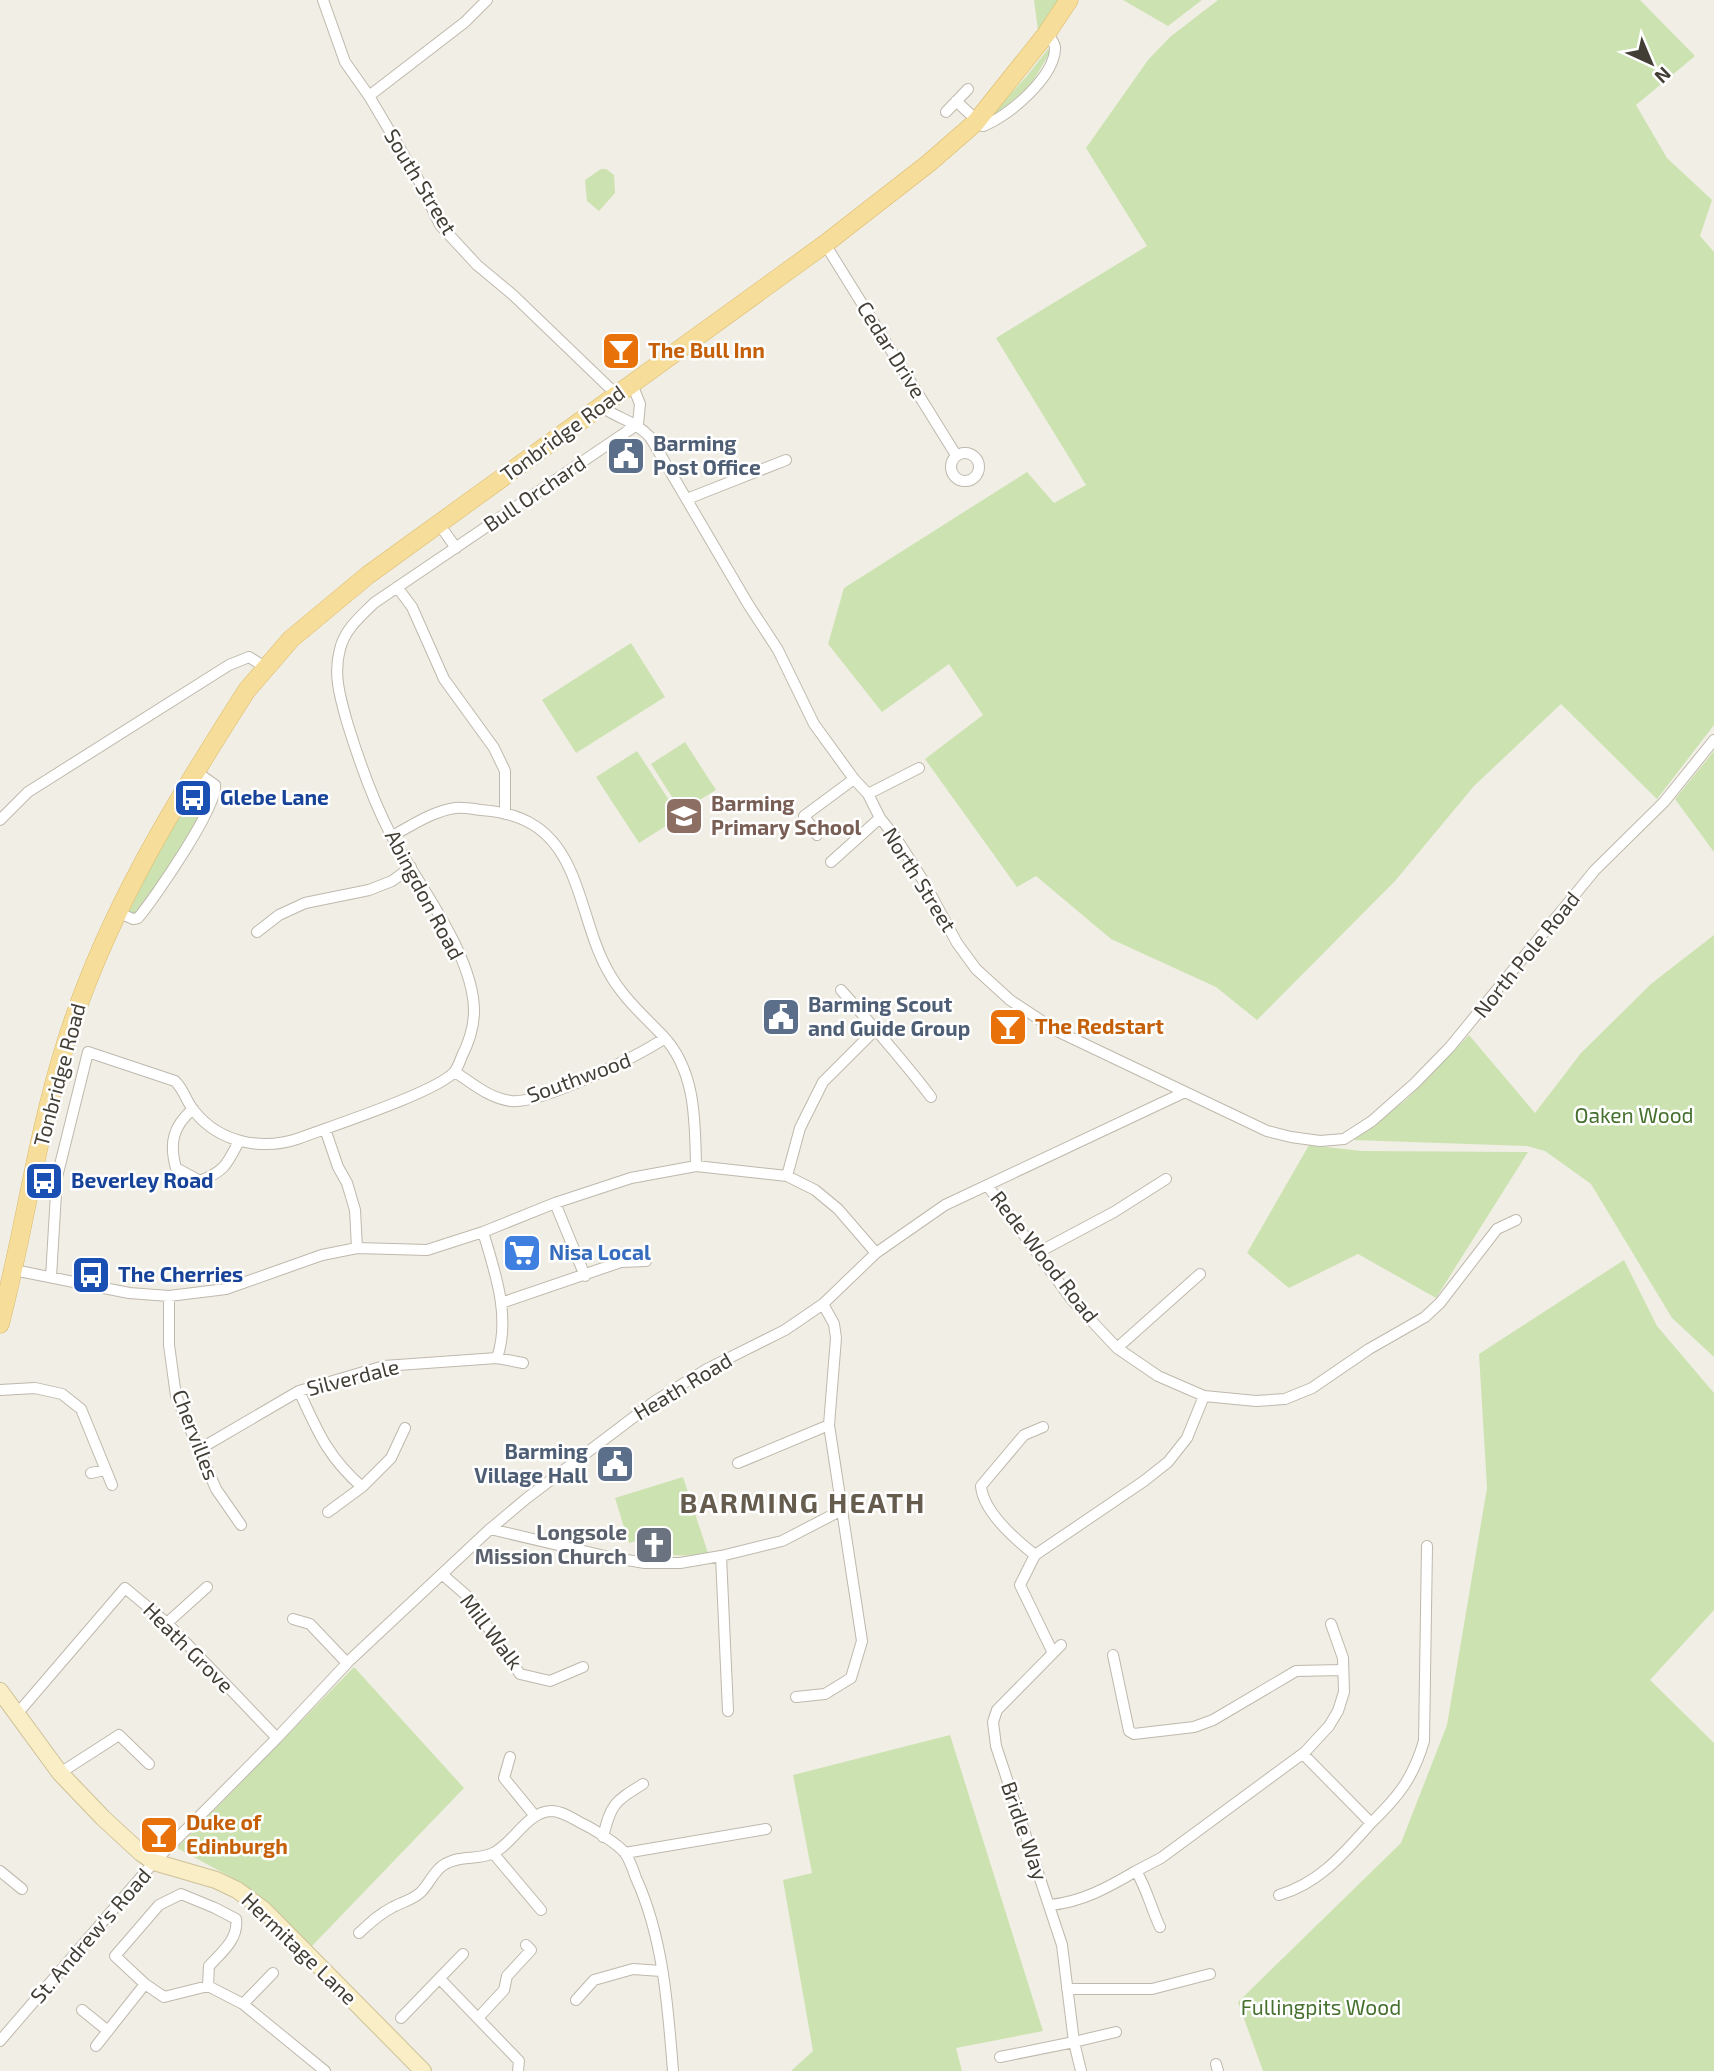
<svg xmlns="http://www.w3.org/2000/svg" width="1714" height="2071" viewBox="0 0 1714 2071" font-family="'Exo 2',sans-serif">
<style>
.green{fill:#cce3b1}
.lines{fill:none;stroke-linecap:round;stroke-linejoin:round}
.street-casing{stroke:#bfb8ac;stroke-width:12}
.secondary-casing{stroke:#cec198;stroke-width:18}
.primary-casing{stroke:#daba6b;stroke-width:19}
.street{stroke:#fff;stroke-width:10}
.secondary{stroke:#faeec7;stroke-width:16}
.primary{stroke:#f6dd9a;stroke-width:18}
.labels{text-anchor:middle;stroke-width:5;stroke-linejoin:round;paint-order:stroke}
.street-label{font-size:21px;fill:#433e35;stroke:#fff}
.food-label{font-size:21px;font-weight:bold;fill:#c56008;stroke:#fff;text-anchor:start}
.service-label{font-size:21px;font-weight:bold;fill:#4e5e75;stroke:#fff;text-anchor:start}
.transit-label{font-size:21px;font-weight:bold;fill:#164399;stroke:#fff;text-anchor:start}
.education-label{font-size:21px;font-weight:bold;fill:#785e54;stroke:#fff;text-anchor:start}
.park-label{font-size:21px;fill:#46702e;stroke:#fff}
.shop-label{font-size:21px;font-weight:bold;fill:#366cbe;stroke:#fff;text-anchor:start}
.worship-label{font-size:21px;font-weight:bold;fill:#5b616d;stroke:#fff;text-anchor:end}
.district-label{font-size:28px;font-weight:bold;letter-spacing:2px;fill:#655c4e;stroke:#fff}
</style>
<rect width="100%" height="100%" fill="#f1eee5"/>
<path class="green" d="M1034,0H1058L1038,30Z
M1123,0H1202L1168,26Z
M1218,0H1640L1695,56L1636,105L1667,158L1712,200L1700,236L1714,252V725L1657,799L1561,704L1474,786L1395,881L1257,1020L1216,987L1111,939L1036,876L1017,887L925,759L983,715L949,664L882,712L828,644L844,588L1027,472L1054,503L1086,485L996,338L1147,246L1086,148L1148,60L1170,37Z
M1048,49L1051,51L1030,86L992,118L990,116L1026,77Z
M601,169H606L614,175L615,193L599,211L587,201L585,180Z
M631,643L665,697L576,753L542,700Z
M685,742L716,790L681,811L651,764Z
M637,751L680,817L639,843L596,777Z
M1714,751V852L1675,799Z
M202,782L209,785L212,794L175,858L136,914L130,913L129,911L162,844L198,783Z
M1714,935V1357L1672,1318L1591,1184L1545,1151L1527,1146L1353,1140L1407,1099L1469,1035L1535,1113L1581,1053L1651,984Z
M1309,1145L1362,1151L1528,1152L1436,1298L1358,1254L1289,1288L1247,1253Z
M1624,1260L1657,1326L1714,1393V1610L1650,1680L1714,1743V2071H1263L1238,2002L1401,1843L1447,1725L1487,1488L1479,1354Z
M683,1477L709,1556L667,1555L660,1534L629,1543L615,1498Z
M354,1667L464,1788L312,1946L240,1882L177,1848Z
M950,1735L1043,2031L956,2048L962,2071H791L813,2051L783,1880L812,1873L793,1775Z"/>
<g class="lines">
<defs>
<path id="street" d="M323,0L345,62L369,96L418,179L440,225L477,265L513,295L617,395
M369,96L465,22L487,0
M956,101L983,126C1008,117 1056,76 1055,47C1054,42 1050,37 1047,33
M946,112L968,89
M825,244L956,455
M632,384L640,404L638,424
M602,407C619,419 635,421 650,437L748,604L778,650L814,724L854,779L868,794L880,818L896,838L924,882L957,943L976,969L1010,1000L1057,1031L1267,1131L1291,1137L1320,1141L1344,1139L1372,1121L1415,1083L1450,1047L1595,870L1664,802L1714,740
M951 467a14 14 0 1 1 28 0a14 14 0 1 1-28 0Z
M687,499L786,460
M439,524L456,548
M397,587L412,607L444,679L494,748L505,771V814
M868,794L919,768
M0,820L28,792L229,665L249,657L265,667
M817,835L804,816L854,779
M392,836C411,826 433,811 455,808C463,807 473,809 481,810C525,813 553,830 571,872C585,904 591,941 608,971C622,997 643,1015 663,1036C696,1071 695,1121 696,1166
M831,862L880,818
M117,912L133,919L138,918C154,899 219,805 215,785L195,771
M257,932L279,915L305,903L369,890L392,881L411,867
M841,990C872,1025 903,1060 931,1097
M455,1072C473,1084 489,1098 511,1101C542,1104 638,1056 665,1038
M193,1109C173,1126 169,1143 176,1168L200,1181C225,1171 227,1164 239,1141
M325,1129L338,1167L347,1183L355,1210L357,1248
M787,1176L800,1128L823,1082L875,1030
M987,1185L1072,1300L1117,1348L1158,1376L1204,1396L1256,1401L1285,1399L1312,1388L1369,1349L1425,1317L1440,1303L1497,1229L1516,1220
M555,1203L585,1276
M483,1232C495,1272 511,1317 497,1358
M1037,1253L1114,1212L1166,1179
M14,1270L129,1293L169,1296L226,1289L322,1255L357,1248L427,1250L483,1232L555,1203L631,1178L696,1166L787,1176L815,1190L838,1209L876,1253
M51,1277L57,1177L88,1052L175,1081C185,1091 186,1102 195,1112C220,1143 263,1151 300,1138C329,1127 440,1091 455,1071C458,1067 460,1061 462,1056C469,1042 474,1028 474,1011C474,955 417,883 391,835C372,799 359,761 347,722C340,697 333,674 340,649C345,629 360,617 374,603L638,424
M169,1296V1345L176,1396L216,1489L241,1525
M501,1303L621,1262L646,1261
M1117,1348L1200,1274
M0,1390L35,1388L62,1394L81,1409L112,1485
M299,1391C318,1432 327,1456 362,1487
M198,1450L299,1391L384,1366L497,1358L523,1363
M738,1463L829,1425
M91,1473L105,1470
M328,1512L362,1487L391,1458L405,1428
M490,1529L609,1557L645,1563H680L721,1556L782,1541L842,1510
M1035,1555C1016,1540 983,1511 981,1486L1024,1435L1043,1427
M721,1556L728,1711
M443,1575L466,1595L520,1674L550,1681L583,1667
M293,1619L310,1624L347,1663
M167,1623L207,1587
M1061,1645L997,1710L993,1722L996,1746L1062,1945L1074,2042L1116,2032
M1053,1653L1020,1585L1035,1555L1144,1481L1168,1462L1187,1438L1204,1396
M1113,1655L1129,1731L1134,1734L1194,1727L1213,1720L1296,1671L1343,1670
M796,1697L825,1694L851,1678L862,1641L829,1425L836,1338L834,1324L823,1304
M17,1714L125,1588L167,1623L277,1738
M510,1757L504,1778L535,1816
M60,1773L119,1735L149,1764
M1371,1823C1399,1796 1413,1778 1424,1741L1427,1546
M603,1837C611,1804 614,1802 643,1784
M493,1853L541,1910
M625,1853L766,1829
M0,1871L22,1889
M1136,1871L1161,1858L1305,1752L1329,1726L1338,1711L1344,1692L1343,1658L1331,1624
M1279,1895C1320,1883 1344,1853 1371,1823L1303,1754
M1050,1905C1082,1902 1109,1887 1136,1871C1147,1889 1151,1908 1160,1927
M359,1933C370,1923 379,1914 393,1907C402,1902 413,1900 421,1892C430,1883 434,1870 445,1864C460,1855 476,1860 491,1854C513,1845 526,1812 551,1811C562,1811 572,1818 581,1823C592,1828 618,1844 625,1853C630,1860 633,1870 636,1878C663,1937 668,2006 673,2071
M440,1979L519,2061L518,2071
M208,1986L209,1966C221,1953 239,1939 236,1919L215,1908L181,1894L159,1905L115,1956L145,1984L164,1997L208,1986L243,2004L325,2071
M1067,1989H1152L1210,1974
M576,2000L594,1980L633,1969L661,1971
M243,2004L273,1973
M82,2010L108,2031
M401,2018L463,1954
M478,2018L504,1990L507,1976L531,1950L526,1945
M0,2041L154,1862L277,1738L350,1660L490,1529L527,1498L655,1401L707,1369L785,1330L823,1304L876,1253L945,1205L1185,1092
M96,2046L145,1984
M1000,2057L1074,2042L1081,2071
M1216,2064L1218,2071"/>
<path id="secondary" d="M0,1691L60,1773L103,1818L141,1853L154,1862L216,1880L237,1890L264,1910L423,2071"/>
<path id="primary" d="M0,1324C24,1233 36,1139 64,1049C103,919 174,804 247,690L291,639L368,575L825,244L929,163L976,122L1047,33L1069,0"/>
</defs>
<use href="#street" class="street-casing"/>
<use href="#secondary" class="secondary-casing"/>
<use href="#primary" class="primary-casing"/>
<use href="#street" class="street"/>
<use href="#secondary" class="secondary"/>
<use href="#primary" class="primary"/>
</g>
<defs>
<symbol id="bar-square" viewBox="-11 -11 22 22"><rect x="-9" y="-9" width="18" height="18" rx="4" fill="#e8710a" stroke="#fff"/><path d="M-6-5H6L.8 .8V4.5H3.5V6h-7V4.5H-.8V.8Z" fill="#fff"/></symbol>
<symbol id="civic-square" viewBox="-11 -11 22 22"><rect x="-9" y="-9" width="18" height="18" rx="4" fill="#5c6f8a" stroke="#fff"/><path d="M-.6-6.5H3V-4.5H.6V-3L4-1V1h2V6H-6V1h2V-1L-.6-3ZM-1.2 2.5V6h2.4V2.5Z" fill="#fff"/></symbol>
<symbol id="bus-square" viewBox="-11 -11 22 22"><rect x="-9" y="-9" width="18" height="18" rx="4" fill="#1a4fb4" stroke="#fff"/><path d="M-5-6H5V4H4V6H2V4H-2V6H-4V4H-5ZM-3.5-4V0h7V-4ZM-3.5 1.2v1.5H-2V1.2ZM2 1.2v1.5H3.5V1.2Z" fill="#fff"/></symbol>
<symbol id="school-square" viewBox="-11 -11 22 22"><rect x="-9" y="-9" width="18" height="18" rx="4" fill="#8d6e63" stroke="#fff"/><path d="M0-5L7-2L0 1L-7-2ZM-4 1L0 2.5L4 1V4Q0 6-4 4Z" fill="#fff"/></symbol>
<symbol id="supermarket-square" viewBox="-11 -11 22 22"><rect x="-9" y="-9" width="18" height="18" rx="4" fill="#3f7fe0" stroke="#fff"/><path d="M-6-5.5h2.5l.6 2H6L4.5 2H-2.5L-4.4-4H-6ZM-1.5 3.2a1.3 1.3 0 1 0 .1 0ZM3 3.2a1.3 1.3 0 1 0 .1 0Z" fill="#fff"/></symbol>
<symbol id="church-square" viewBox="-11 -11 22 22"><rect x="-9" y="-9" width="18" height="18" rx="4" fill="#6b7280" stroke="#fff"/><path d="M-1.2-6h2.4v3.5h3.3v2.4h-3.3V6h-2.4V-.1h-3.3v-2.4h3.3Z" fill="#fff"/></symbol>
</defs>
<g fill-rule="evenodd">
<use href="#bar-square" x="599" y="329" width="44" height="44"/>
<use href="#civic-square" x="604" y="434" width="44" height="44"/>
<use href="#bus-square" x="171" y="776" width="44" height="44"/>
<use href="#school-square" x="662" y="794" width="44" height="44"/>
<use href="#civic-square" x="759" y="995" width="44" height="44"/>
<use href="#bar-square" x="986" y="1005" width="44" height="44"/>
<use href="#bus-square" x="22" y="1159" width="44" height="44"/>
<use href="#supermarket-square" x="500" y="1231" width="44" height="44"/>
<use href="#bus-square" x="69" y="1253" width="44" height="44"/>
<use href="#civic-square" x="593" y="1442" width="44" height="44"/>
<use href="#church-square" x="632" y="1523" width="44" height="44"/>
<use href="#bar-square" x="137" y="1813" width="44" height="44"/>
</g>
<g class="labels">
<g class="street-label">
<text transform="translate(420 182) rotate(59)" y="7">South Street</text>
<text transform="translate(891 350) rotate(58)" y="7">Cedar Drive</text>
<text transform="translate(563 434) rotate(-36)" y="7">Tonbridge Road</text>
<text transform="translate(535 494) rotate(-34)" y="7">Bull Orchard</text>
<text transform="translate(919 880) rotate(58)" y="7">North Street</text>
<text transform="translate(424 895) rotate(62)" y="7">Abingdon Road</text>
<text transform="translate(1527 955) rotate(-51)" y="7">North Pole Road</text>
<text transform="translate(60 1075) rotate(-75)" y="7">Tonbridge Road</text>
<text transform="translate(579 1078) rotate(-20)" y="7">Southwood</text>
<text transform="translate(1044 1257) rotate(52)" y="7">Rede Wood Road</text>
<text transform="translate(353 1378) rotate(-14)" y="7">Silverdale</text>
<text transform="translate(683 1387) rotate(-31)" y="7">Heath Road</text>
<text transform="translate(195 1435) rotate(69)" y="7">Chervilles</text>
<text transform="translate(491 1632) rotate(53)" y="7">Mill Walk</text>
<text transform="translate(188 1648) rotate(45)" y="7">Heath Grove</text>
<text transform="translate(1024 1831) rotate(71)" y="7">Bridle Way</text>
<text transform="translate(91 1936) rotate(-49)" y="7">St. Andrew's Road</text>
<text transform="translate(299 1949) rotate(44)" y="7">Hermitage Lane</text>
</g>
<g class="food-label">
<text x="648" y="358">The Bull Inn</text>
<text x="1035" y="1034">The Redstart</text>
<text x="186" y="1830">Duke of<tspan x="186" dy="24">Edinburgh</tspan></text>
</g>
<g class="service-label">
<text x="653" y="451">Barming<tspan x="653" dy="24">Post Office</tspan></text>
<text x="808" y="1012">Barming Scout<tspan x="808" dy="24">and Guide Group</tspan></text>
<text x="588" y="1459" text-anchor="end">Barming<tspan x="588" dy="24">Village Hall</tspan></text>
</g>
<g class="transit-label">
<text x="220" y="805">Glebe Lane</text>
<text x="71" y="1188">Beverley Road</text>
<text x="118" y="1282">The Cherries</text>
</g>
<g class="education-label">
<text x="711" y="811">Barming<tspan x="711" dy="24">Primary School</tspan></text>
</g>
<g class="park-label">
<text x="1634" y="1123">Oaken Wood</text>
<text x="1321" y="2015">Fullingpits Wood</text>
</g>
<g class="shop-label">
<text x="549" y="1260">Nisa Local</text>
</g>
<g class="worship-label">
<text x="627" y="1540">Longsole<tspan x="627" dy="24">Mission Church</tspan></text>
</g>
<g class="district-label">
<text x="803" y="1513">BARMING HEATH</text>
</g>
</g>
<g transform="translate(1651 63) rotate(136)" stroke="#ffffff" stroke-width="5" paint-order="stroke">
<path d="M0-5L12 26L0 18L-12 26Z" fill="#433e35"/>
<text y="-10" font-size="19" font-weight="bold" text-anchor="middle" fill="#433e35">N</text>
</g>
</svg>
